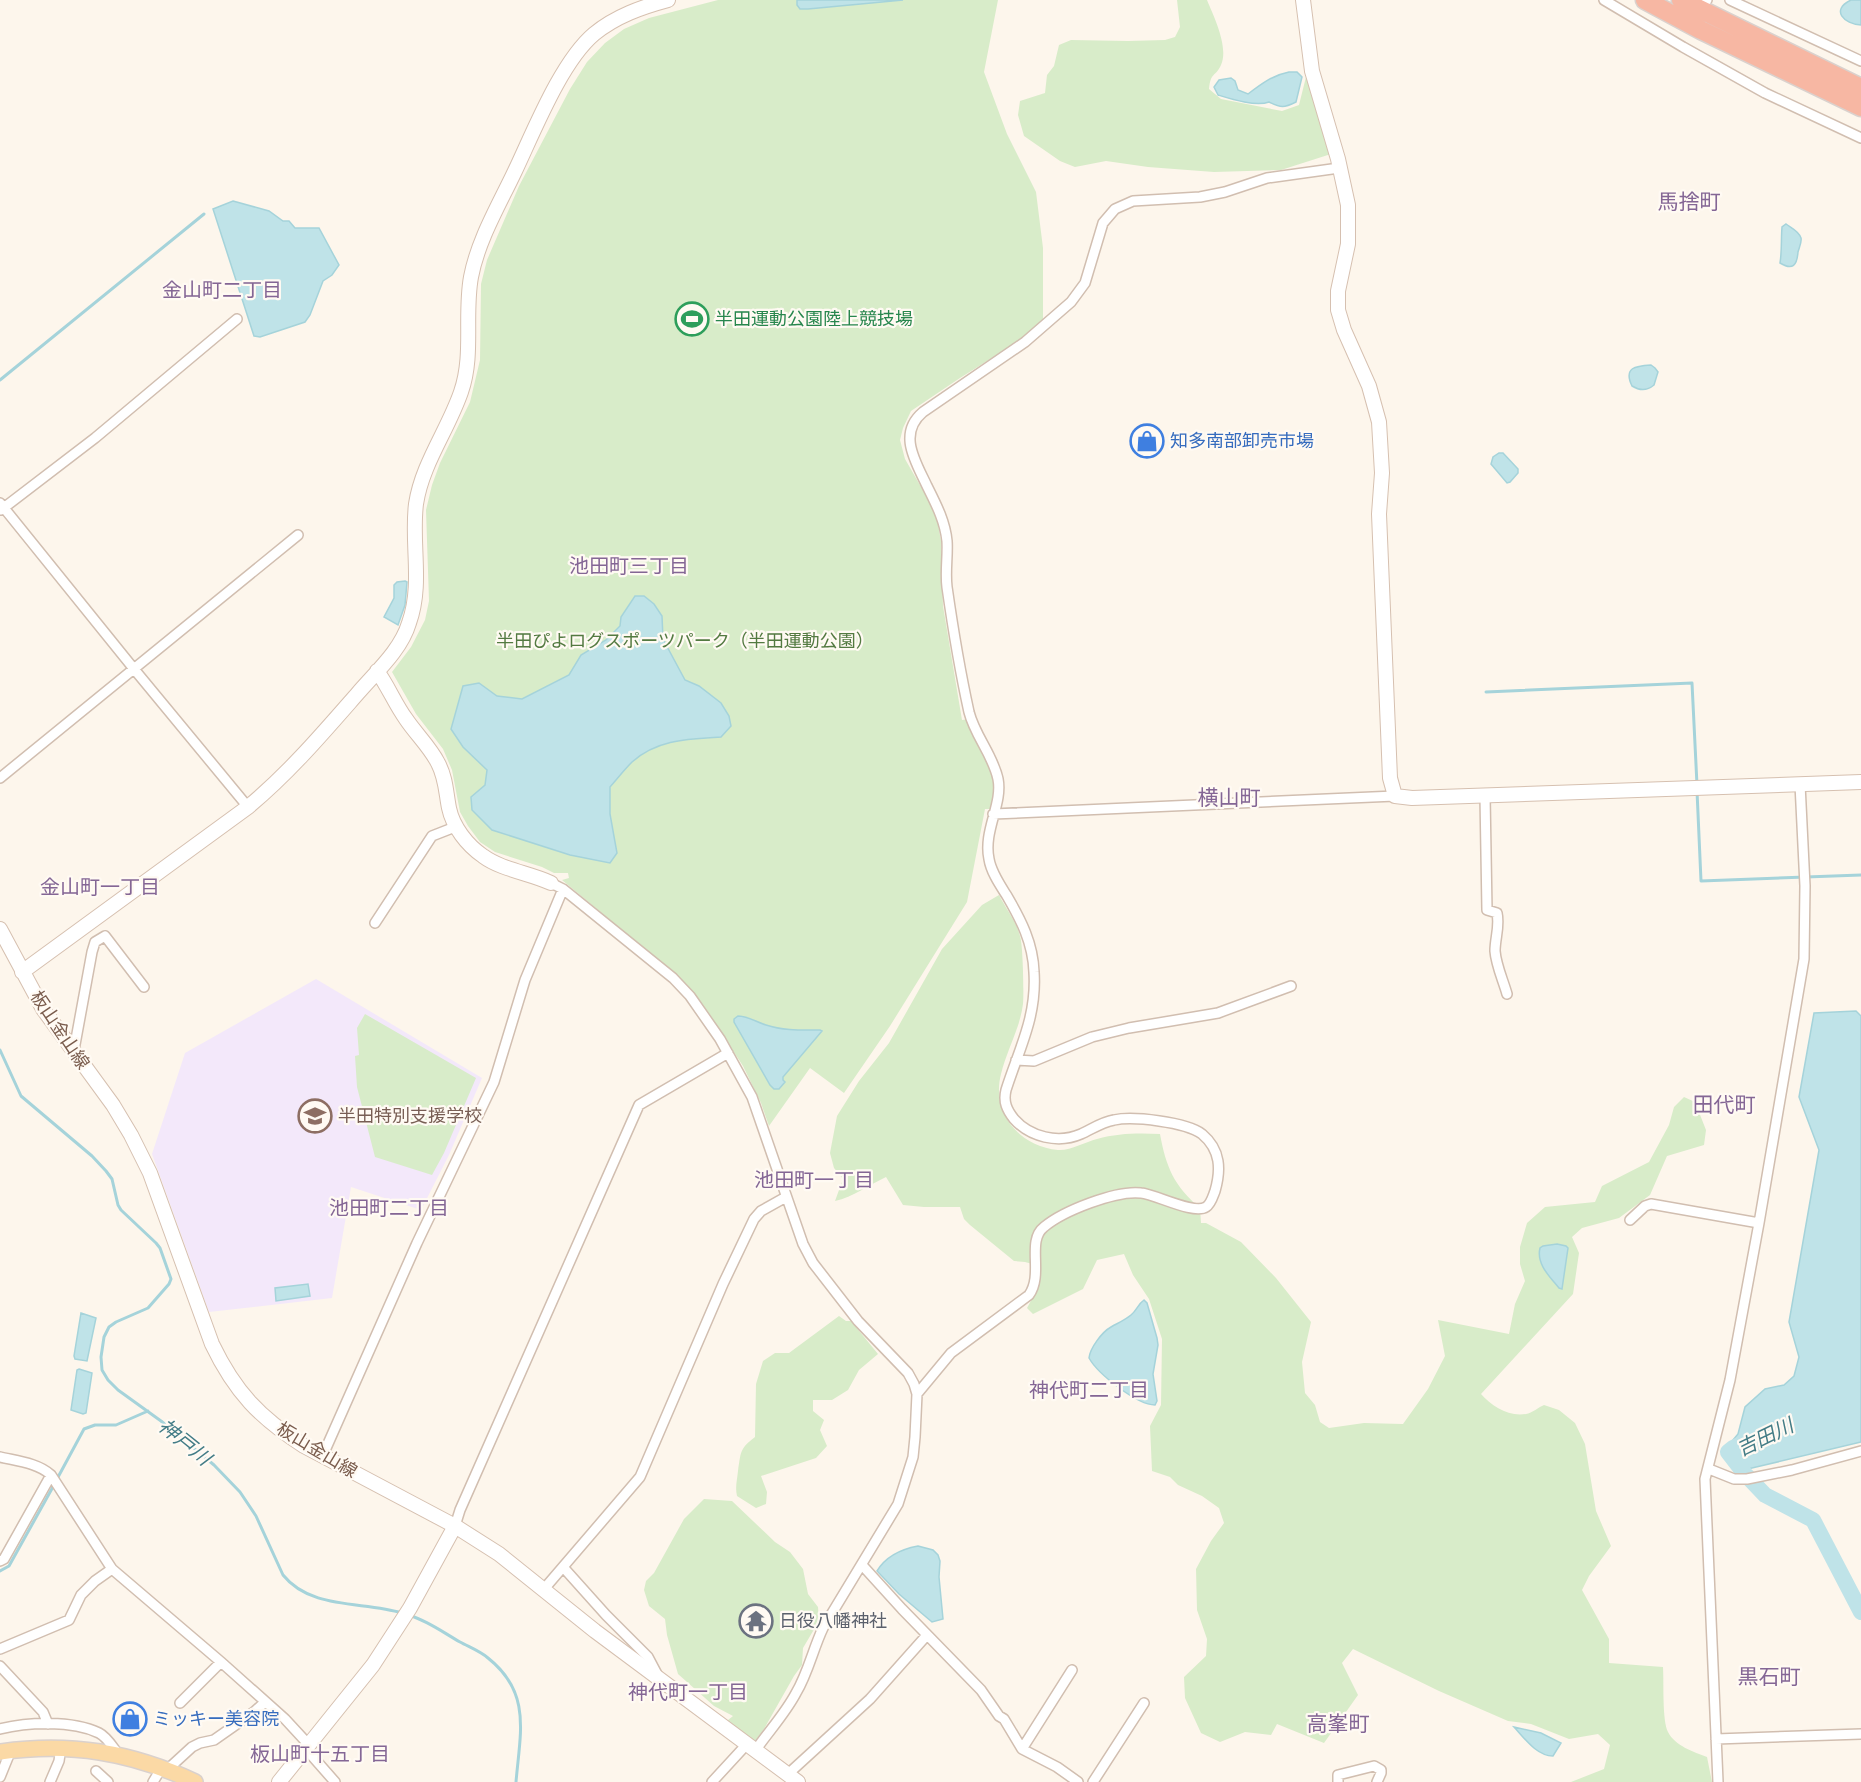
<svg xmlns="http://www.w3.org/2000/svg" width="1861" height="1782" viewBox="0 0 1861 1782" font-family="Overpass,'Noto Sans JP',sans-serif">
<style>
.education{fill:#f3e8fa}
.green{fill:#d8ecc9}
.water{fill:#bfe3e8;stroke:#a5d3da;stroke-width:1.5}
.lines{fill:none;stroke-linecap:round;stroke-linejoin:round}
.stream{stroke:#a5d3da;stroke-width:3}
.river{stroke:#bfe3e8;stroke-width:16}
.street-casing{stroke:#d1beb0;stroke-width:12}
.secondary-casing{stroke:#d6c0b0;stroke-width:16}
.primary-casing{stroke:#dad1cd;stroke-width:18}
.highway-casing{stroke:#dad1cd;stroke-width:21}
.street{stroke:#fff;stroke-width:9}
.secondary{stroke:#fff;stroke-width:14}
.primary{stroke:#fbd9a5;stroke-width:15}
.highway{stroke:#f7b7a3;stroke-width:18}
.labels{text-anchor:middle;stroke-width:4.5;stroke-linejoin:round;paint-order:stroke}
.leisure-label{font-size:18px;fill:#27864d;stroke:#fffaf3;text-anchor:start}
.shop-label{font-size:18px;fill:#366cbe;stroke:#fffaf3;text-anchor:start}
.park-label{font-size:18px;fill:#537a41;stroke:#fffaf3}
.street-label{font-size:18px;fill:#7a5c4d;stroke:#fffaf3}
.education-label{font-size:18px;fill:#785e54;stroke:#fffaf3;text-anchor:start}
.worship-label{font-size:18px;fill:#5b616d;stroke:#fffaf3;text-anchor:start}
.neighbourhood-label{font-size:20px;fill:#846695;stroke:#fffaf3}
.water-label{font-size:20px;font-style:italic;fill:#437c86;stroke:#fffaf3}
.quarter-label{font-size:21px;fill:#846695;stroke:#fffaf3}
</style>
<rect width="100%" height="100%" fill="#fdf6ec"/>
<path class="education" d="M316,979L482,1078L449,1155L421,1210L351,1187L332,1298L209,1312L152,1154L185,1053Z"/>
<path class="green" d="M718,0H998L984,72L1007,134L1036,192L1043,248V320L1022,339L960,378L911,411L903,428L900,440L905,459L936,513L941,541L943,606L962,720L969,719L994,779L995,791L992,809H985L967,902L890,1026L844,1093L810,1068L769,1126L761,1103L743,1066L703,1005L674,973L562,880L569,878L568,873H554L542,867L495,852L480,842L468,826L460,812L452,770L443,749L416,714L392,672L411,647L425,620L429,601L426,510L432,485L440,463L470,402L480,360L481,284L487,260L519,186L570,89L587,62L605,43L624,29L649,18Z
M1177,0H1207C1214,17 1229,47 1221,65C1215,78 1211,71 1209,89L1221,99L1282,111L1299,105L1306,77L1331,154L1281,170L1214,172L1148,167L1106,161L1075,167L1060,161L1024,136L1018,115L1020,101L1045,93L1047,75L1054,66L1059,45L1071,40L1128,41L1165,40L1175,37L1180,27Z
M999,895C1005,907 1017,923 1020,936C1023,944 1024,995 1023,1004C1020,1028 1007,1050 1001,1074C991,1113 1019,1146 1058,1150C1070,1151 1085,1142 1097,1139C1118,1133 1139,1133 1160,1134C1166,1167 1174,1186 1200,1208L1201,1223H1206L1241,1242L1276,1278L1311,1322L1302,1362L1305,1393L1315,1405L1320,1422L1329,1428L1364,1423L1403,1424L1428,1389L1445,1356L1438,1320L1509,1334L1515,1304L1525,1281L1520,1264V1247L1527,1223L1545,1207L1595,1202L1602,1186L1649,1162L1669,1125L1674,1107L1684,1097L1695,1102L1706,1130L1704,1145L1667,1156L1650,1195L1619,1218L1582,1228L1572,1237L1579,1253L1573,1294L1481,1394C1492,1406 1508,1417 1526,1414C1532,1413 1539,1407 1544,1405L1559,1410L1575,1423L1585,1444L1596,1511L1611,1546L1589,1576L1582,1590L1609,1639V1663L1663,1667C1664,1683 1662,1720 1668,1732C1675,1746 1694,1752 1707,1757L1712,1782H1571L1604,1769L1610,1745L1598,1734L1569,1739L1531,1724L1508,1721L1439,1691L1353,1649L1342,1663L1358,1695L1324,1743L1277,1724L1271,1735L1245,1732L1220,1742L1201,1733L1185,1698L1184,1677L1206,1656L1207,1639L1197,1610L1196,1569L1211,1541L1224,1523L1219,1508L1202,1496L1178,1485L1170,1477L1152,1471L1150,1426L1161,1405L1162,1339L1149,1299L1133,1275L1124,1254L1097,1260L1083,1289L1033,1314L1027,1308L1038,1288L1040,1266L1025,1262L1014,1261L970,1225L964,1219L960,1207H924L903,1205L886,1177C869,1185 853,1197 835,1201L843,1179L834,1168L830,1153L837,1116L859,1081L889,1043L942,949L982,905Z
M365,1014L476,1078L444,1153L432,1175L375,1157L357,1087L355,1056L359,1055L357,1028Z
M839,1316L846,1321H851L878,1354L859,1370L848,1390L832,1400H813V1411L824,1420L820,1430L827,1446L816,1458L761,1476L767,1492L766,1504L756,1508L737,1496C735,1487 737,1481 738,1471C741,1453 739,1449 755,1437L756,1384L763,1361L775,1353H789Z
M704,1499L732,1501L775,1542L790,1552L803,1569L808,1594L818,1607L819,1621L803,1648L802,1665L794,1676L764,1729L752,1745L722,1725L733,1716L714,1706L678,1674L667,1635L665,1619L649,1606L644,1590L646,1581L654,1573L684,1519Z"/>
<path class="water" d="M797,0H903L808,9H800L797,5Z
M1851,0H1861V25C1844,24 1830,10 1851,0Z
M1289,72H1297L1302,77L1296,102C1284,108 1281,108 1269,102C1256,107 1231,99 1218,95L1214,87L1219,80L1231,78L1235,81L1238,90L1248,94C1261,84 1273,75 1289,72Z
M233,201L269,211L283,221H289L295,228H319L339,265L332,275L323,281L310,315L305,322L260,337L254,336L213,209Z
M1786,224C1791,228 1799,231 1801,238C1802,242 1799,248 1798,252C1797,265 1793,271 1780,263C1782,251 1781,239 1782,227Z
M1651,365L1655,368L1658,372L1654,385C1648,390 1640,391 1632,386C1623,367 1636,366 1651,365Z
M1499,453H1503L1518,469V473L1510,482L1507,483L1491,464L1493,457Z
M405,581L407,582L405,605L398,625L384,617L394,598V585L397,582Z
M635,596H644L654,604L662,616L663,639L685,680L699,686L721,703L729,716L731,726L721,737C689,739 657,739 632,762C624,770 617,779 610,787V814L617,853L610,863L570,855L492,830L472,810L471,797L485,785L487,770L463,747L451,729L463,686L479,683L497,696L522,699L569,675L581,655L606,640L620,626L621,617Z
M1856,1011L1861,1016V1442L1748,1469L1728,1446L1738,1434L1745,1407L1765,1389L1784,1385L1794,1376L1799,1357L1789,1322L1819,1150L1799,1097L1814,1013Z
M738,1016C748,1016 756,1022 766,1025C784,1031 802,1030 820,1030L822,1031L783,1077V1080L785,1082L779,1089H774L770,1085L734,1022V1019Z
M1557,1244L1566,1246L1568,1248L1562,1289L1559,1288C1550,1277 1536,1264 1540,1248L1543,1246Z
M308,1284L310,1296L276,1301L275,1288Z
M1144,1300L1147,1303L1157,1338L1158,1345L1153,1374L1157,1401L1155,1405C1137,1405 1098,1374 1089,1358C1090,1348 1102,1332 1111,1327C1118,1323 1125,1320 1131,1315C1137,1310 1138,1304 1144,1300Z
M81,1313L96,1318L87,1361L75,1359L74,1356Z
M79,1369L92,1373L86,1413L83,1414L71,1410L77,1370Z
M918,1546L933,1550L938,1555L940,1561L939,1577L943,1619L932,1622L899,1594L877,1571C886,1556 902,1549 918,1546Z
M1514,1727L1541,1733L1561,1743L1553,1756C1537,1756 1525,1739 1514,1727Z"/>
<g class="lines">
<path class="stream" d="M0,380L204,214
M1486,692L1692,683L1697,785
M1697,791L1701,881L1861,875
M0,1050L21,1096L92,1156L106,1171L112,1179L118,1205L121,1210L156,1243L160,1248L171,1279L169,1284L148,1308L116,1322L109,1327L104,1337L101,1357L102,1370L108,1380L118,1390L161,1421L214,1465L240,1492L256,1516L283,1575C311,1610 363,1601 402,1613
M57,1479L84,1429L95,1425H116L148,1411
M0,1571L9,1566L54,1485
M411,1616C428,1621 444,1633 460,1642C469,1647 480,1651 488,1658C532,1693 520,1733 516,1782"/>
<path class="river" d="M1750,1440L1733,1448L1728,1452L1745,1474L1765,1495L1813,1520L1861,1612"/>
<defs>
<path id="street" d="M1604,0L1683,47L1765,93L1861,138
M1730,0L1861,61
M1706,1L1707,0
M0,503L134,669L248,807
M1,510L95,438L237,319
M0,778L298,535
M1485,796L1487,910L1497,913C1500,926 1495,938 1495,951C1496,965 1503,980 1507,994
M993,814L1395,796
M551,883L563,889L673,978L690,996L720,1039L752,1097L803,1244L813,1263L858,1321L908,1373L914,1384L917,1394L915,1437L913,1457L898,1504L823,1628C813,1649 808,1673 796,1693C785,1714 768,1732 755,1751
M375,923L432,836L455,827
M74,1050L92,952L95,942L105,936L144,987
M1016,1060L1034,1061L1092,1037L1129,1028L1218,1013L1291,986
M1630,1220L1645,1206L1651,1204L1759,1223
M917,1394L951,1353L1029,1295C1044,1274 1026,1241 1044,1227C1063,1211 1116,1190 1141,1193C1155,1194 1194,1215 1206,1207C1211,1204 1213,1196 1215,1191C1221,1170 1221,1150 1202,1134C1186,1122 1133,1116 1114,1120C1102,1122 1092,1129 1081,1134C1058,1144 1030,1137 1014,1119C1007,1110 1003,1102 1006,1090C1019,1049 1037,1017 1034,972C1033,943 1021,920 1007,896C1000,885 991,872 989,859C983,831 1003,804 998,779C993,755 975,736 969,712C960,671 953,629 947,587C945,572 948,556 947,541C945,521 936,504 927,486C916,462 897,434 923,412L1025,342L1071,302L1085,283L1103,223L1115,209L1133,201L1200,197L1225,192L1267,178L1339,168
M323,1455L417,1243L494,1082L525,980L563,889
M0,1457C17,1461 38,1463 51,1475L112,1569L221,1662L285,1719L309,1745
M1709,1469L1734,1479H1747L1792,1470L1861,1451
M455,1526L460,1510L639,1105L728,1053
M0,1561L4,1559L51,1475
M862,1565L902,1609L981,1690L999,1716L1004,1719L1022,1749L1057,1767L1078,1782
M563,1567L606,1615L648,1657L657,1674
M544,1589L640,1477L723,1284L754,1219L761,1211L786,1197
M0,1649L69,1620L81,1595L95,1581L112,1569
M0,1666L43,1712L48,1724
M180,1703L221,1662
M0,1729C28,1722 72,1720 99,1733C107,1737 112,1746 118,1754
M1716,1739L1861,1734
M306,1749L335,1782
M1022,1749L1072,1670
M168,1769L192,1747L200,1743L214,1740L254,1712L265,1702
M96,1771L108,1782
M788,1774L870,1699L927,1635
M0,1777L11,1750
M50,1782L59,1761L61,1747
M153,1782L162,1767
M712,1782L747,1744
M1093,1782L1144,1703
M1338,1782V1775L1374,1766L1381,1770V1773L1377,1782
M1718,1782L1705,1479L1730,1380L1759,1223L1804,959L1805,886L1800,784"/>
<path id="secondary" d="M1303,0L1312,71L1338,159L1348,205V244L1338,291V310L1344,330L1369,386L1379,422L1382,473L1379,514L1390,778L1395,796L1412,798L1861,782
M377,671C388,686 395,704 406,719C416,734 430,747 438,763C446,778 446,793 449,808C453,827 467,845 483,856C502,870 530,873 551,883
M0,929L43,1009L113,1105L131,1135L150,1173L212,1344C235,1392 260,1418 304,1446L455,1526L499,1554L595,1631L798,1782
M22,972L248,807C289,773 323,733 358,693C376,672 401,650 409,623C423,584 411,544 416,504C422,464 448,430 461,392C474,355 464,315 471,277C478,240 499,205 515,171C534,131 561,62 594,34C616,16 642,7 668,0
M279,1782L373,1665L410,1608L455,1526"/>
<path id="primary" d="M0,1752C70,1742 131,1752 195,1782"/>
<path id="highway" d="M1645,0L1701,30L1861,107
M1681,0L1861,88"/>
</defs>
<use href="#street" class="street-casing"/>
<use href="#secondary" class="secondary-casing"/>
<use href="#primary" class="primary-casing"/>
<use href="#highway" class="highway-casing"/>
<use href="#street" class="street"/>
<use href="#secondary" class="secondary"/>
<use href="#primary" class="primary"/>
<use href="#highway" class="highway"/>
</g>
<defs>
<symbol id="stadium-ring" viewBox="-11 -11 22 22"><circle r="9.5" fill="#fffaf3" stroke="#2e9e5b" stroke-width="1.5"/><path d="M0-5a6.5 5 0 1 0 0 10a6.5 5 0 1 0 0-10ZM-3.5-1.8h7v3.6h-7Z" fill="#2e9e5b"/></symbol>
<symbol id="shop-ring" viewBox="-11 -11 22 22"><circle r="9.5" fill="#fffaf3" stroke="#3f7fe0" stroke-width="1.5"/><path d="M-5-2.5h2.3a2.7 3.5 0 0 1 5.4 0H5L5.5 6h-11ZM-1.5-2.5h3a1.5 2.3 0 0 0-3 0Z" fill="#3f7fe0"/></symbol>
<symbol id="school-ring" viewBox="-11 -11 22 22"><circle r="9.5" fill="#fffaf3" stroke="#8d6e63" stroke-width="1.5"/><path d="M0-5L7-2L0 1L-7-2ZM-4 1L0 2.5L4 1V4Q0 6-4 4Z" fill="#8d6e63"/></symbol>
<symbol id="temple-ring" viewBox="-11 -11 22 22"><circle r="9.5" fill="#fffaf3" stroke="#6b7280" stroke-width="1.5"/><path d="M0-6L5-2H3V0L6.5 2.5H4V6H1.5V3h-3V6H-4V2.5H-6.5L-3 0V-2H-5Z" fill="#6b7280"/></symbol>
</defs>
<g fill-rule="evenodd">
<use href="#stadium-ring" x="673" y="300" width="38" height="38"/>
<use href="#shop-ring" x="1128" y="422" width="38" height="38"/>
<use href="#school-ring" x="296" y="1097" width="38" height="38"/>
<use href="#temple-ring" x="737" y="1602" width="38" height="38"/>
<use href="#shop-ring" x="111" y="1700" width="38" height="38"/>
</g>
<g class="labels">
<g class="leisure-label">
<text x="715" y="325">半田運動公園陸上競技場</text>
</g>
<g class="shop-label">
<text x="1170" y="447">知多南部卸売市場</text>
<text x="153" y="1725">ミッキー美容院</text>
</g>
<g class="park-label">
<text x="685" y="647">半田ぴよログスポーツパーク（半田運動公園）</text>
</g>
<g class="street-label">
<text transform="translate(60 1030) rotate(56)" y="6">板山金山線</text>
<text transform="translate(317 1450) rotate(31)" y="6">板山金山線</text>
</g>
<g class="education-label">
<text x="338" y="1122">半田特別支援学校</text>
</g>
<g class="worship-label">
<text x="779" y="1627">日役八幡神社</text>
</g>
<g class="neighbourhood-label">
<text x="222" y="297">金山町二丁目</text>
<text x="629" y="573">池田町三丁目</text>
<text x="100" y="894">金山町一丁目</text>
<text x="814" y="1187">池田町一丁目</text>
<text x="389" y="1215">池田町二丁目</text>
<text x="1089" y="1397">神代町二丁目</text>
<text x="688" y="1699">神代町一丁目</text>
<text x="320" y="1761">板山町十五丁目</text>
</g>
<g class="water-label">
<text transform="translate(1765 1437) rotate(-26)" y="7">吉田川</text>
<text transform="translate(185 1442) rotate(39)" y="7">神戸川</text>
</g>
<g class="quarter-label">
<text x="1689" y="209">馬捨町</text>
<text x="1229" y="805">横山町</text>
<text x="1724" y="1112">田代町</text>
<text x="1769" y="1684">黒石町</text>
<text x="1338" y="1731">高峯町</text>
</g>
</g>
</svg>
